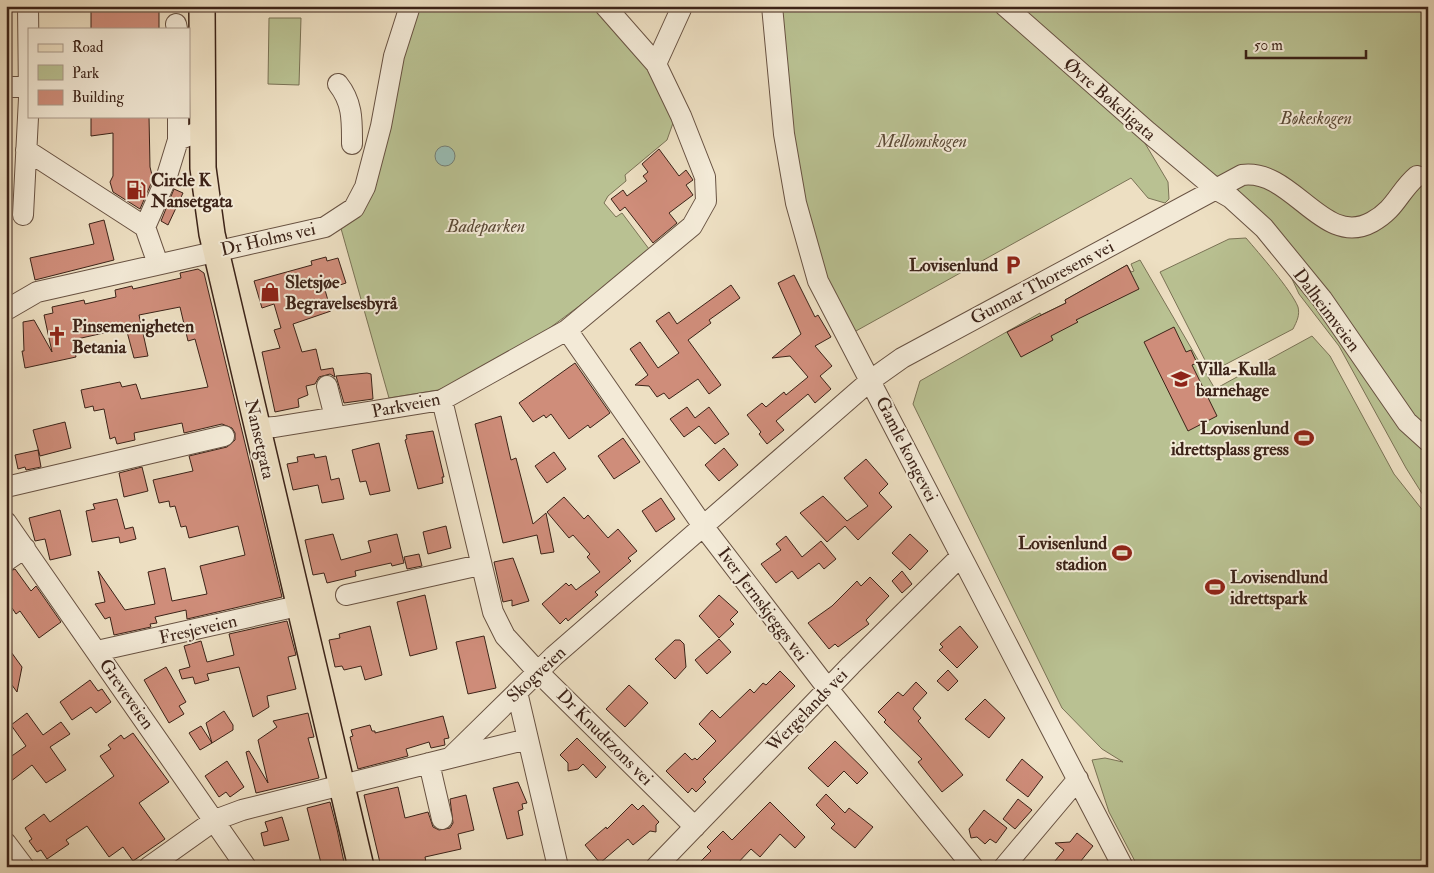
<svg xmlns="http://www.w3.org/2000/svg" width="1434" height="873" viewBox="0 0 1434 873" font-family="'IM FELL Double Pica',serif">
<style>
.green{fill:#b9c192;stroke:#7a7255}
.water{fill:#99bdb4;stroke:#747f76}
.building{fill:#cf8d7a;stroke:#3c2318}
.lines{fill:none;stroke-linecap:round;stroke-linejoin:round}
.minor-casing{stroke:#685242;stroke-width:22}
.major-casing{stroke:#3c2318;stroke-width:28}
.minor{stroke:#f3ead7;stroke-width:20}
.major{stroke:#eddfc2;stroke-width:25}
.labels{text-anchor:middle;stroke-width:4;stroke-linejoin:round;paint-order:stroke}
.street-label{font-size:18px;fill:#3c2318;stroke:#f3ead7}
.park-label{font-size:18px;font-style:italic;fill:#5b4a36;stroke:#f3ead7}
.poi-label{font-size:18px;font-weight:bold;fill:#3c2318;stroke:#f3ead7;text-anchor:start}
</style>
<rect width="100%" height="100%" fill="#eddfc2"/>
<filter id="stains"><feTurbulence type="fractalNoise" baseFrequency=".004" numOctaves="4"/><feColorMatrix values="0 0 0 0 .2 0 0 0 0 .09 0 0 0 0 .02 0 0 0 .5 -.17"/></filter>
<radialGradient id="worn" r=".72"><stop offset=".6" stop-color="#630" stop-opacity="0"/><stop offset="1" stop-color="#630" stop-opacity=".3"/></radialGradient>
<path class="green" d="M411,6H604L645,50L673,123L667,140L625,175L626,181L608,196L604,203L616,217L622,213L649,249L630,268L535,339L458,382L438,390L389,398L340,225L351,217Z
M772,6H1428V503L1406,468L1339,346L1299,294L1265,221L1127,113L1168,182L1169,199L1165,203L1148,198L1131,178L847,336L818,281Z
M269,18H301L299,85L268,84Z
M1246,238C1258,252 1292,291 1298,307C1300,315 1297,321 1293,329L1211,372L1160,272L1229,239Z
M1140,260L1215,389L1312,336L1330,356L1394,474L1428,517V867H1138L1109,812L1092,760L1105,758L1123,762L1102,749L1062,708L913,404L920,381L1040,313L1041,315L1066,303L1065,300L1127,265L1131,272L1134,271L1131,264Z"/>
<path class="water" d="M435 156a10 10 0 1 1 20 0a10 10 0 1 1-20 0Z"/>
<path class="building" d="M91,6H159V29H91Z
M91,116H149L150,167L153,179L140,209L113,192L110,182L113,176V133L91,136Z
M659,149L679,176L686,170L693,180L686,185L693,195L669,213L677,223L653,243L625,207L620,211L611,199L623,190L627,196L647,181L643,176L648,172L642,164Z
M174,189L183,193L168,225L161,221Z
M104,220L114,260L35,280L30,258L94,244L89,224Z
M326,257L327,261L338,258L346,283L325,290L331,311L293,324L302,352L316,349L321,370L333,368L335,377L330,374L319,377L315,384L306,386L308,395L298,399L299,407L275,412L262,352L280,348L274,330L281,328L274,304L262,308L254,281L312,265L311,261Z
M1127,265L1139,289L1076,320L1078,322L1051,336L1053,340L1021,357L1007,332L1066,303L1065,300Z
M198,269L204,273L282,597L187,619L186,610L155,617L157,623L150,624L151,627L114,635L110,617L105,619L95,604L105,602L98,571L125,610L155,604L148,572L165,568L172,601L207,594L200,566L245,555L238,526L189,538L186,526L181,527L175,506L170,507L169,501L159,503L153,480L193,471L189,456L227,447L235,440V433L232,428L222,424L184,433L182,423L134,433L135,440L117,444L115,437L110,439L104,409L94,411L93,406L85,408L81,390L120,382L122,387L136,384L141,399L208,387L195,339L188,341L180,307L139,315L148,356L134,358L126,328L77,339L80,351L75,352L76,357L25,368L22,351H24L23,322L34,320L52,352L44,315L53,313L52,307L84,300L85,304L116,297L115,290L132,286L133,289L181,278L180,273Z
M794,275L815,317L818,315L831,337L815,346L832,366L820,376L831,389L815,403L808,394L776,421L784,430L767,444L759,434L761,432L747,415L762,403L766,407L784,392L786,395L808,377L790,356L772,358L801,334L778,283Z
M731,285L740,298L709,320L711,323L688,340L721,385L709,394L698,379L669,399L664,393L657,397L649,386L635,385L648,375L630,349L640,342L658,368L679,353L656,321L669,312L677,324Z
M1174,327L1186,352L1191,350L1197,363L1192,365L1217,416L1188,431L1144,342Z
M575,363L610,413L590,428L588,425L569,439L551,414L546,418L544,415L533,422L519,403Z
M367,373L371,374L373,399L344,403L336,376Z
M687,407L695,418L709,407L729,434L715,444L699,426L684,437L670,419Z
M501,416L511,460L516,458L533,524L546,513L554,552L541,554L537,535L503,543L475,424Z
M65,422L71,448L40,456L33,430Z
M433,431L444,477H442L443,483L418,489L405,440L407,439L406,435Z
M623,438L640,462L614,479L598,456Z
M379,443L390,491L370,495L366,481L360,482L352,450Z
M724,448L738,465L719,481L705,465Z
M38,450L41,467L26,470L25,467L18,469L15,455Z
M554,452L566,469L547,483L535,466Z
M314,454L315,458L326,456L331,480L339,478L344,499L322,503L318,485L293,490L287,464L298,462L297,457Z
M866,459L888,484L879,493L892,507L858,540L845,526L827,542L800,513L823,496L847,521L868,506L844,478Z
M142,467L148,491L124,497L119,473Z
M564,497L584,519L588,515L608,538L618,529L637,551L628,558L631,561L595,592L598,595L568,621L566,618L560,624L542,604L566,583L569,586L571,584L576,590L600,572L587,557L590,554L573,535L569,538L547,512Z
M661,498L675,519L656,532L642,511Z
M117,499L125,529L133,527L136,539L120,543L119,537L92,542L86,511L95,509L93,504Z
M60,510L71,555L50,560L45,539L35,541L29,518Z
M446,526L451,548L428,554L423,532Z
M333,534L341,560L371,552L368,541L397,534L404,563L392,566L391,563L355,571L356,576L327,583L324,573L313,575L305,540Z
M910,534L928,551L910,570L892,553Z
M786,536L802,557L821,541L836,559L824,569L819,563L798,579L792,571L776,583L761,564L781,550L776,544Z
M419,554L422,566L407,569L404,557Z
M513,558L529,601L512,606V600L503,602L494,562Z
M15,569L31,591L36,586L61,622L39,638L20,611L16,614L12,608L6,613V573Z
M902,571L912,584L902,593L892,581Z
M870,577L889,596L866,620L869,624L838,647L835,644L829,649L808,623L832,606L857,581L861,586Z
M425,595L437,649L410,656L397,602Z
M719,595L738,612L730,620L734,624L719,638L699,616Z
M287,621L296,655L288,657L296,689L267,696L269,707L253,717L239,667L207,674L209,680L195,684L193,677L182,679L179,670L190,667L184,646L201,641L207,662L234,655L229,634Z
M370,626L382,675L365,680L361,666L344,670L342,666L335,667L329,640L340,638L339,634Z
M960,626L978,647L957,668L939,650L943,647L940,644Z
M484,636L496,688L468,694L456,642Z
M719,639L731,652L707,674L695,660Z
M675,640H680L684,644L686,667L675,679L655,659Z
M6,645L22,667L17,692L6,677Z
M166,667L186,702L179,706L184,714L169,723L144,680Z
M948,670L958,681L948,691L937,681Z
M780,671L795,686L703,779L706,782L696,792L692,788L688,793L666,771L685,753L692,760L695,758L697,760L716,741L699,724L712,710L720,718L750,689L754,693L763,683L766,685Z
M90,680L98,691L102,689L111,702L96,713L91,707L72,720L60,702Z
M916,682L927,693L914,707L913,709L921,718L918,721L963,775L942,792L918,762L922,759L884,722L886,720L878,712L898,692L903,696Z
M629,685L648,703L625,727L606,709Z
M985,699L1005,718L989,738L965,719Z
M224,711L233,725V730L212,743L206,723Z
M27,713L43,735L61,722L70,734L50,747L66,770L46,783L32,765L6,785V760L26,746L11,725Z
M308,713L314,737L308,738L319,778L256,793L246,752L249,751L268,783L258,740L277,727L273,721Z
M443,716L449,738L444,739L445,745L431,748L429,742L406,749L408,756L358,769L350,737L353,736L351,730L370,725L372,731H375V733Z
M201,726L212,743L200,750L189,733Z
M133,733L169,782L139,803L165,839L133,861L123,847L109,857L87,826L66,840L69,844L47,859L41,850L37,852L29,841L32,839L25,828L44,814L50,822L114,776L100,756L111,749L108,745L121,735L124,739Z
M577,738L606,767L596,778L583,764L578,769L568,771V763L560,755Z
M835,741L868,773L857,784L844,771L828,787L808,768Z
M1022,759L1043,777L1028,797L1006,780Z
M227,761L244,787L230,797L226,792L219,797L205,776Z
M518,782L527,803L522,804L523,809L518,811L523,835L507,839L493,788Z
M398,787L405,818L428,812L433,827L439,830L450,828L453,823L450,799L466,795L474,830L458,834L461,849L425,857L427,867H381L364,795Z
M826,794L845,813L849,808L873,827L855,848L831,828L835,824L816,805Z
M1018,799L1032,810L1015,829L1003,819Z
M330,802L337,829L345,867H322L307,808Z
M770,802L805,837L795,848L780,834L760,857L751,849L734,867H695L711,851L707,847L723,831L732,840Z
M632,804L638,810L643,805L659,822L656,825V832L650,831L633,845L628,839L600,863L585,845L606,827L607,829Z
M984,810L1007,828L996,843L990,839L985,844L977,837L971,838L969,829Z
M282,817L289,840L264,846L261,833L268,831L265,822Z
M1077,833L1093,846L1076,867H1050L1064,850L1055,843L1070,842Z"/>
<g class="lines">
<defs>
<path id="minor" d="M772,6L784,134L796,203L818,281L1123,867
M1005,6L1148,132L1217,190L1231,198L1264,228L1322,299L1407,422L1428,441
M176,24L177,29
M656,64L681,9
M338,84C353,103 352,121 352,144
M6,87H29
M178,116V140
M26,150L145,227
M23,215L29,98L28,6
M158,264L145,227L166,179L178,140L203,130
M6,310L37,292L325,227L354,208L365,187L381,126L394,56L410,6
M567,330L703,526L828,689L973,867
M327,386L335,417
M442,400L493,612L505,636L537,671L695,827
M258,428L275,427L442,400L567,330L692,226L706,201L705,177L681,116L656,64L605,6
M6,487L224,436
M6,522L246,867
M6,561L25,548
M346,595L480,565
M97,651L298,606
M517,692L558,867
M450,758L528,739
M429,763L442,819
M6,843L24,867
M149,867L215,820L242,810L450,758L554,656L871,380L902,358L1242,175C1293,168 1323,249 1372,222C1396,209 1399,191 1417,176
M656,867L851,665L961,556
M1004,867L1078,779"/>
<path id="major" d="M202,6L203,168L212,234L361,867"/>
</defs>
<use href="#minor" class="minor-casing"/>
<use href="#major" class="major-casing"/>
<use href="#minor" class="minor"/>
<use href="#major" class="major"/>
</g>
<defs>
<symbol id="fuel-bare" viewBox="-9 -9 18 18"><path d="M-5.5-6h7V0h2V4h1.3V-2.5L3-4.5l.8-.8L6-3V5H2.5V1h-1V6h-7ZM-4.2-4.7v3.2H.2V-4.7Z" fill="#8f2418" stroke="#f3ead7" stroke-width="2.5" paint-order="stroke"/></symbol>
<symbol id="parking-bare" viewBox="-9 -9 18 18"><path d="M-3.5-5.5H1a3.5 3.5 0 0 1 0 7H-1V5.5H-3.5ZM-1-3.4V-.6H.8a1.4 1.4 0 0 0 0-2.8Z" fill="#8f2418" stroke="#f3ead7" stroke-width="2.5" paint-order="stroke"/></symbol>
<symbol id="shop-bare" viewBox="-9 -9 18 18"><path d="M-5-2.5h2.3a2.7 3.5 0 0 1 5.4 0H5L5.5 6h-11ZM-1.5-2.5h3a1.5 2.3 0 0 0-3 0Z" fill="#8f2418" stroke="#f3ead7" stroke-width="2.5" paint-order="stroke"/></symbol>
<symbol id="church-bare" viewBox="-9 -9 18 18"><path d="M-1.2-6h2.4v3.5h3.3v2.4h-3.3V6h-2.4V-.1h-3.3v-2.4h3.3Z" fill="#8f2418" stroke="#f3ead7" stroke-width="2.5" paint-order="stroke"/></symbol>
<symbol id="school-bare" viewBox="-9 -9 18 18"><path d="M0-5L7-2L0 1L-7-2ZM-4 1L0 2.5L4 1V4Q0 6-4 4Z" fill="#8f2418" stroke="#f3ead7" stroke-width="2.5" paint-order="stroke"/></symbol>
<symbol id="stadium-bare" viewBox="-9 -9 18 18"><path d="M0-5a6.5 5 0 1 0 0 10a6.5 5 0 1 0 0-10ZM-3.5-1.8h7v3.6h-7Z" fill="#8f2418" stroke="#f3ead7" stroke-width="2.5" paint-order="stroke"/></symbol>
</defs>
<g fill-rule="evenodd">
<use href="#fuel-bare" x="122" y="176" width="28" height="28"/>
<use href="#parking-bare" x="999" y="251" width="28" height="28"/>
<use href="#shop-bare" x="256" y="278" width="28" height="28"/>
<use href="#church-bare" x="43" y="322" width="28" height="28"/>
<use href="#school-bare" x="1167" y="365" width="28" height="28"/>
<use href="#stadium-bare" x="1290" y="424" width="28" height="28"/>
<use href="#stadium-bare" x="1108" y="539" width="28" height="28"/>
<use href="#stadium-bare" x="1201" y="573" width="28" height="28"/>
</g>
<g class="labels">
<g class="street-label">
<text transform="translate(1110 99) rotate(41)" y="6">Øvre Bøkeligata</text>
<text transform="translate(268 239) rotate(-13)" y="6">Dr Holms vei</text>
<text transform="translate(1042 282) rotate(-28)" y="6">Gunnar Thoresens vei</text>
<text transform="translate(1327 310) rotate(53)" y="6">Dalheimveien</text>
<text transform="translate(406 405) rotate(-11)" y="6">Parkveien</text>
<text transform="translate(260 439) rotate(77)" y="6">Nansetgata</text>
<text transform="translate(907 449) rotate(63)" y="6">Gamle kongevei</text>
<text transform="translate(763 604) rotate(53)" y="6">Iver Jernskjeggs vei</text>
<text transform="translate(198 629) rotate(-13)" y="6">Fresjeveien</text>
<text transform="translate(536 674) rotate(-43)" y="6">Skogveien</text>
<text transform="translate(127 694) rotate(55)" y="6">Greveveien</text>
<text transform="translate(807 710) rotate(-46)" y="6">Wergelands vei</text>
<text transform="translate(605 737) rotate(45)" y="6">Dr Knudtzons vei</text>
</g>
<g class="park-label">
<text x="1316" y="124">Bøkeskogen</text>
<text x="922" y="147">Mellomskogen</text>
<text x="486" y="232">Badeparken</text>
</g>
<g class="poi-label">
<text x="151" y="186">Circle K<tspan x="151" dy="21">Nansetgata</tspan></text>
<text x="998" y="271" text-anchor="end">Lovisenlund</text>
<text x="285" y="288">Sletsjøe<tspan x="285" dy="21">Begravelsesbyrå</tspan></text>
<text x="72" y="332">Pinsemenigheten<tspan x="72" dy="21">Betania</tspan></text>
<text x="1196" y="375">Villa-Kulla<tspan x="1196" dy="21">barnehage</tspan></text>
<text x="1289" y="434" text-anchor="end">Lovisenlund<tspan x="1289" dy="21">idrettsplass gress</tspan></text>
<text x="1107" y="549" text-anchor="end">Lovisenlund<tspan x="1107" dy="21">stadion</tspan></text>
<text x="1230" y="583">Lovisendlund<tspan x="1230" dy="21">idrettspark</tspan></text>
</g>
</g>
<rect width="1434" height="873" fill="none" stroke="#eddfc2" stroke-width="25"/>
<rect x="8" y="8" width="1419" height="858" fill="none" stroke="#3c2318" stroke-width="2.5"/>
<rect x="12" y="12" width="1409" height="848" fill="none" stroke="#3c2318"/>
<rect x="28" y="28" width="162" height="90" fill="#f3ead7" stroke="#aa9a8b"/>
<rect x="38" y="44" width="25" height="8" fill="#eddfc2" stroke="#aa9a8b"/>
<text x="72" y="52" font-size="15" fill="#3c2318">Road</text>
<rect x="38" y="65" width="25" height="15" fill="#b9c192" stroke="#aa9a8b"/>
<text x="72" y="78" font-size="15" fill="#3c2318">Park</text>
<rect x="38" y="90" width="25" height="15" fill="#cf8d7a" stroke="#aa9a8b"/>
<text x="72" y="102" font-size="15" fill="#3c2318">Building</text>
<path d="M1246 50v8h120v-8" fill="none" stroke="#3c2318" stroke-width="2.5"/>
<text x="1254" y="50" font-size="15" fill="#3c2318" stroke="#f3ead7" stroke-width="4" paint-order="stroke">50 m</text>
<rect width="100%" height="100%" filter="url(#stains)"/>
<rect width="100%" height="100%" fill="url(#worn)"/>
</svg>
